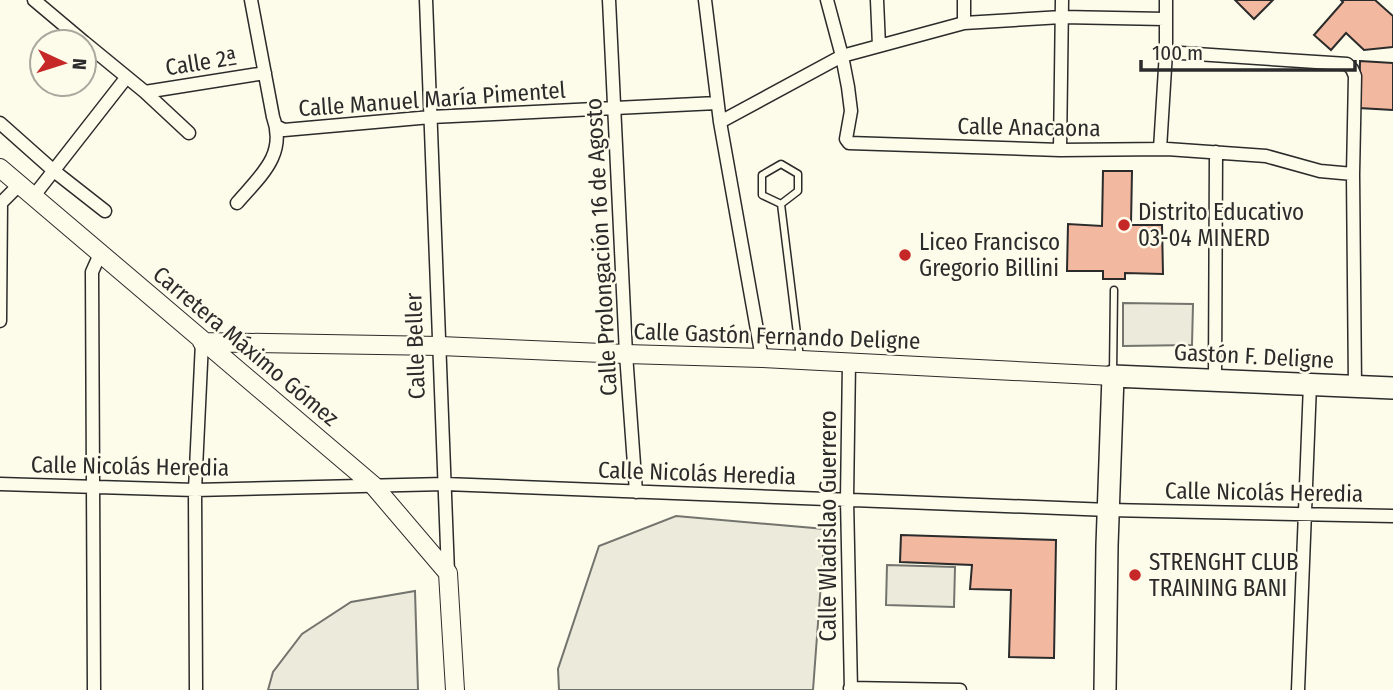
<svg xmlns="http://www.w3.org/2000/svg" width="1393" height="690" viewBox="0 0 1393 690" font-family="'Fira Sans Condensed',sans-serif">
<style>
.green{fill:#ecebdb;stroke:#74746e;stroke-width:2}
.building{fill:#f2b8a0;stroke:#2b2b2b;stroke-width:2}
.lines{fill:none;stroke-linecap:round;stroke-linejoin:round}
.lane-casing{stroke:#2b2b2b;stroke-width:9}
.street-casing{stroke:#2b2b2b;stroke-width:15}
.secondary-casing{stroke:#2b2b2b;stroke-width:20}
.primary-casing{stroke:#2b2b2b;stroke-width:24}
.lane{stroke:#fdfbea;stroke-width:6}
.street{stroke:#fdfbea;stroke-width:12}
.secondary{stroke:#fdfbea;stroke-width:18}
.primary{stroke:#fdfbea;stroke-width:21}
.poi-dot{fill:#c62828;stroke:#fdfbea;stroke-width:2.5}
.labels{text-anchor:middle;stroke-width:5;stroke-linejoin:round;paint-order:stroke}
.street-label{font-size:23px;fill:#2b2b2b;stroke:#fdfbea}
.poi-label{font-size:23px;fill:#2b2b2b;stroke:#fdfbea;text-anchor:start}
</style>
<rect width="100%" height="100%" fill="#fdfbea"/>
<path class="green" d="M1123,303L1193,304L1192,345L1123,346Z
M676,516L825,529L813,690H559L558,669L599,546Z
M887,565L955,567L954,607L886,605Z
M415,591L418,690H268L273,672L302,634L351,602Z"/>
<path class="building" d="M1235,0H1273L1254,19Z
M1341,0H1375L1393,16V47L1364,50L1346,33L1331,50L1314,35L1343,2Z
M1360,61L1393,63V110L1359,108Z
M1103,171H1132L1131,225H1162L1163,274L1125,273V279H1103V271H1067L1068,224L1102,226Z
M901,535L1056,540L1054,658L1009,657L1011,590L970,589L972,565L900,562Z"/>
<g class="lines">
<defs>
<path id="lane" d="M781,164L798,174V191L781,204L762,195V175Z
M781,204L800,358
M1113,374L1114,290"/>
<path id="street" d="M34,0L84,42
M426,0L448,573
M609,0L626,354L636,492
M705,0L720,122L762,358
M827,0L842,56L848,87L851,111L846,139L849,143L1060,150L1167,149L1266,156L1320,171L1353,174
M877,0L879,46
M964,0V23
M84,42L145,92L189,133
M1166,52L1347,64L1352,69L1355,76L1353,174L1355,387
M145,92L265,73
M720,122L842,56L964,23L1062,17L1165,19
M0,123L54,171L105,211
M276,126L284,130L431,117L717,103
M1160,149L1166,52V0
M1060,150L1062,0
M33,197L126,78
M237,203C260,176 287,155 273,117L251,0
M0,321L1,203L19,185
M849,362L847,499L851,690
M1215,381L1216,152
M0,484L195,490L445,484L1109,510L1393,516
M850,688L960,690
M94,690L92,272L100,254
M196,690L195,490L202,342
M1298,690L1310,384"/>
<path id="secondary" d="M0,168L373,485L448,573L455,690
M202,342L440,346L626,354L762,358L1113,376"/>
<path id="primary" d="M1105,690L1107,546L1113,376L1393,388"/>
</defs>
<use href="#lane" class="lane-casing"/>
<use href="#street" class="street-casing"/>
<use href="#secondary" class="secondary-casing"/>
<use href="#primary" class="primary-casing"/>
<use href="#lane" class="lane"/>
<use href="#street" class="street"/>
<use href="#secondary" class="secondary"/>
<use href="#primary" class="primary"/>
</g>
<g class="poi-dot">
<circle cx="1124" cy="225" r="7"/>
<circle cx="905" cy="255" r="7"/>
<circle cx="1135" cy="575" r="7"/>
</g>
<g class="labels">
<g class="street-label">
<text transform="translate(201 62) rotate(-9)" y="8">Calle 2ª</text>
<text transform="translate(432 99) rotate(-4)" y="8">Calle Manuel María Pimentel</text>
<text transform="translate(1029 127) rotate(1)" y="8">Calle Anacaona</text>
<text transform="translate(601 247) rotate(-93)" y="8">Calle Prolongación 16 de Agosto</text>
<text transform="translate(777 336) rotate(2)" y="8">Calle Gastón Fernando Deligne</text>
<text transform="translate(246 346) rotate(40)" y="8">Carretera Máximo Gómez</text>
<text transform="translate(415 346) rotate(-92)" y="8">Calle Beller</text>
<text transform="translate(1254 356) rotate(3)" y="8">Gastón F. Deligne</text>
<text transform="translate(130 466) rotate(1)" y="8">Calle Nicolás Heredia</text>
<text transform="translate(697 473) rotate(2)" y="8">Calle Nicolás Heredia</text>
<text transform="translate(1264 492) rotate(1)" y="8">Calle Nicolás Heredia</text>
<text transform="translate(828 526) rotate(-90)" y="8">Calle Wladislao Guerrero</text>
</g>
<g class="poi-label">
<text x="1138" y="220">Distrito Educativo<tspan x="1138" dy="26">03-04 MINERD</tspan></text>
<text x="919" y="250">Liceo Francisco<tspan x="919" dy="26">Gregorio Billini</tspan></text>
<text x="1149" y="570">STRENGHT CLUB<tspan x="1149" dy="26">TRAINING BANI</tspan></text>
</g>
</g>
<g transform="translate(63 63) rotate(94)"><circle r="33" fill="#fdfbea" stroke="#a9a89e" stroke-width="2"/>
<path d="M0-5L12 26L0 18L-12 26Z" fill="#c62828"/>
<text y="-10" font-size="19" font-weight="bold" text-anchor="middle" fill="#2b2b2b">N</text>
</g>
<path d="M1141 60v10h214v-10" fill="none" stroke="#2b2b2b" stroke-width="3.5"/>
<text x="1152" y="60" font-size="21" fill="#2b2b2b" stroke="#fdfbea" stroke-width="5" paint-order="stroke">100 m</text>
</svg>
